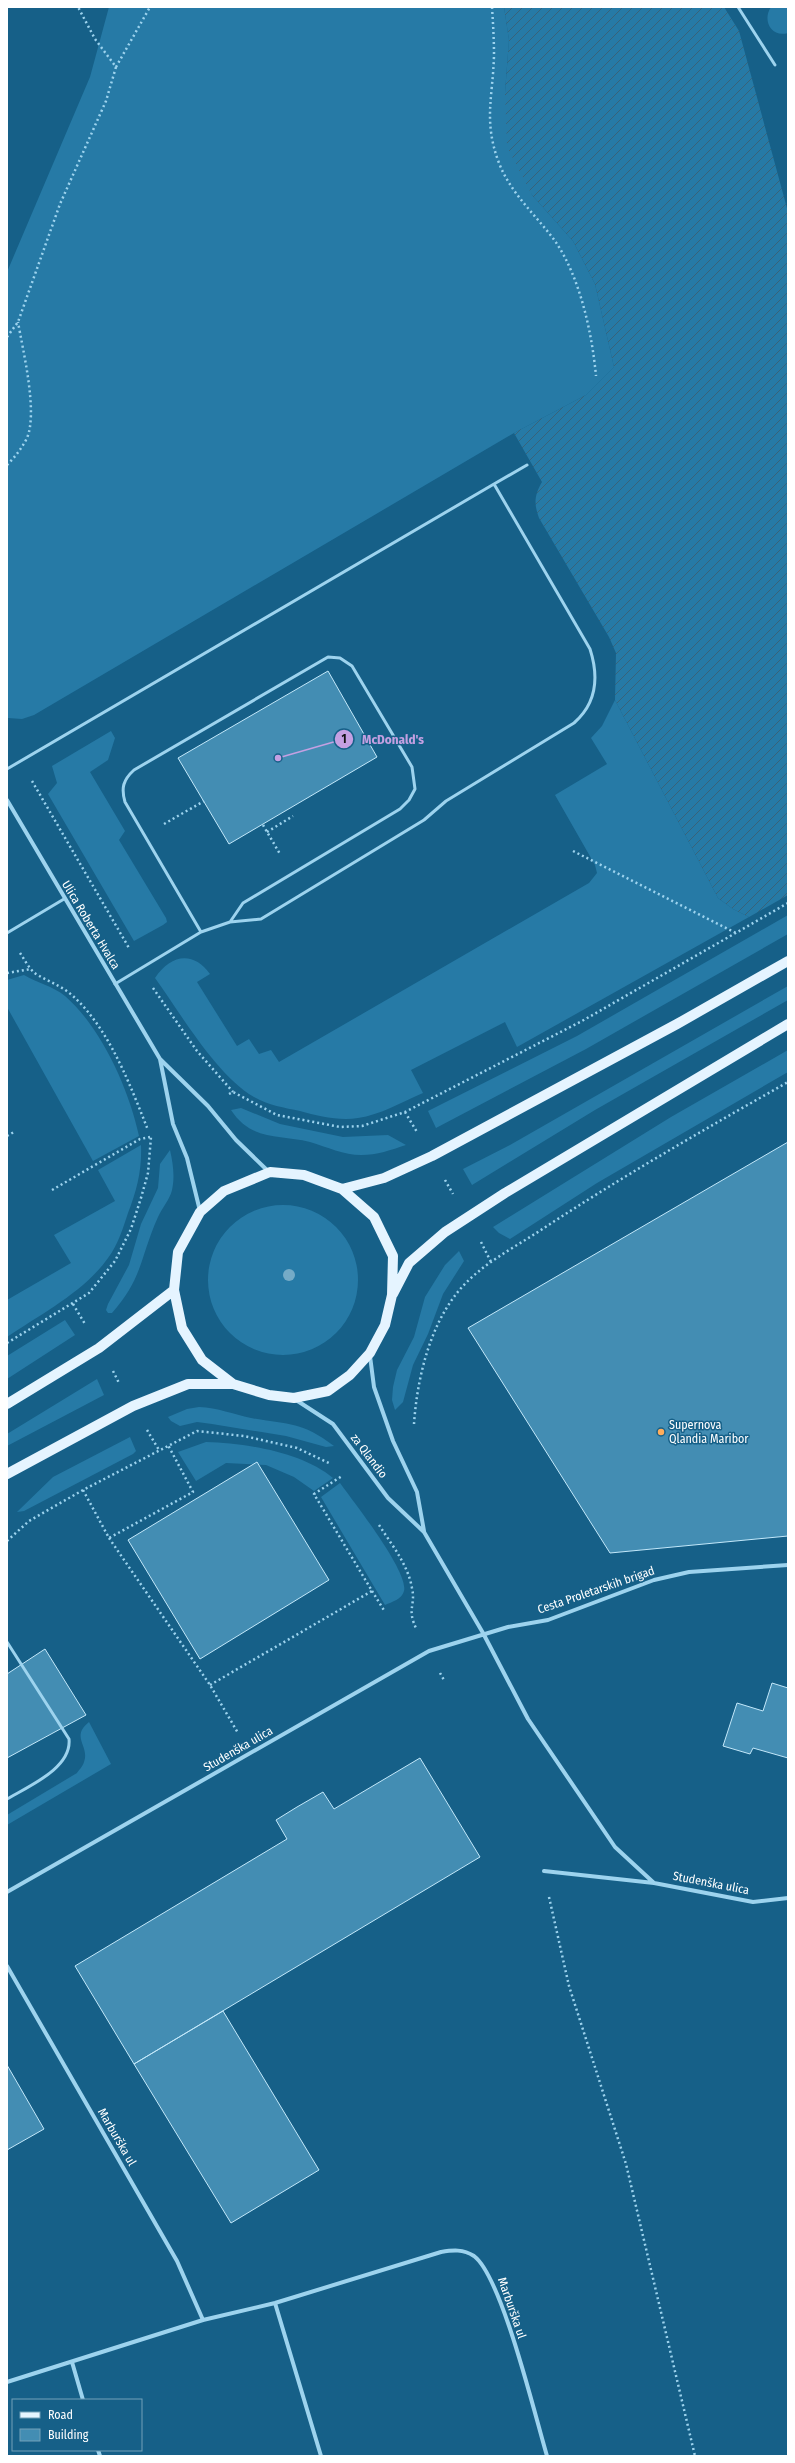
<svg xmlns="http://www.w3.org/2000/svg" width="795" height="2463" viewBox="0 0 795 2463" font-family="'Fira Sans Condensed',sans-serif">
<style>
.grass{fill:#267aa6}
.garden{fill:url(#garden-furrows)}
.building{fill:#438db3;stroke:#c3e8fa}
.lines{fill:none;stroke-linecap:round;stroke-linejoin:round}
.path{stroke:#9dd3ee;stroke-width:2.5;stroke-dasharray:2 3;stroke-linecap:butt}
.lane{stroke:#9dd3ee;stroke-width:3}
.street{stroke:#9dd3ee;stroke-width:4}
.primary{stroke:#e5f4ff;stroke-width:10}
.tree{fill:#75abc7}
.poi-dot{fill:#ffad5b;stroke:#166088;stroke-width:1.5}
.labels{text-anchor:middle;stroke-width:3;stroke-linejoin:round;paint-order:stroke}
.street-label{font-size:12px;fill:#fff;stroke:#166088}
.poi-label{font-size:12px;fill:#fff;stroke:#166088;text-anchor:start}
.leader{fill:none;stroke:#c4a0e2;stroke-width:1.5}
.callout-dot{fill:#c4a0e2;stroke:#166088;stroke-width:1.5}
.mark-label{font-size:12px;text-anchor:middle;font-weight:bold;fill:#111}
.callout-label{font-size:13px;text-anchor:middle;font-weight:bold;fill:#c4a0e2;stroke:#166088;stroke-width:3;stroke-linejoin:round;paint-order:stroke}
</style>
<defs>
<pattern id="garden-furrows" width="10" height="10" patternUnits="userSpaceOnUse"><rect width="10" height="10" fill="#267aa6"/><path d="M-1 1l2-2M0 10L10 0M9 11l2-2" fill="none" stroke="#396379"/></pattern>
</defs>
<rect width="100%" height="100%" fill="#166088"/>
<path class="grass" d="M109,7H504L509,40L505,93L532,195L573,241L595,284L614,367L586,395L514,433L34,715L22,719L8,718L7,272L90,77Z
M771,7H788V33C771,38 762,20 771,7Z
M615,700L718,898L733,909L749,917L517,1047L505,1022L411,1070L423,1093C402,1102 380,1115 358,1118C339,1121 318,1116 300,1111C285,1108 268,1105 254,1097C216,1075 181,1014 155,978C170,955 193,950 210,974L197,982L237,1046L249,1039L259,1054L271,1050L279,1062L589,883L597,873L595,865L555,795L607,764L591,738L602,726Z
M111,731L115,738L108,760L90,772L125,831L119,840L166,918L167,922L163,925L134,941L48,794L57,783L52,766Z
M788,915V934L586,1049L436,1128L428,1111L577,1036Z
M24,975C37,983 53,986 65,996C101,1027 129,1089 139,1136L93,1161L7,1007V980Z
M788,986V1000L595,1110L472,1185L463,1169L510,1145Z
M788,1050V1072L597,1183L510,1239L499,1233L493,1227L671,1117Z
M241,1108L280,1124L343,1137L388,1135L406,1145C391,1150 377,1155 361,1155C344,1155 327,1147 310,1142C280,1134 252,1142 231,1110Z
M141,1145C142,1170 137,1190 128,1213C123,1228 118,1245 108,1258C84,1292 41,1314 7,1337V1300L71,1263L54,1235L115,1201L98,1170Z
M170,1150C173,1163 175,1177 172,1190C170,1199 162,1208 158,1217C140,1257 143,1278 112,1313H108L106,1310L108,1304L129,1265L141,1224L158,1188L160,1164Z
M208 1280a75 75 0 1 1 150 0a75 75 0 1 1-150 0Z
M459,1251L464,1261L443,1294L428,1334L413,1365L403,1402L395,1410L392,1400L393,1387L397,1370L414,1337L425,1297L445,1265Z
M65,1320L75,1335L7,1379V1356Z
M97,1379L104,1395L7,1446V1434Z
M199,1407C218,1408 233,1414 251,1418C289,1425 301,1421 334,1446L326,1447L286,1436L212,1424L197,1422L180,1426L171,1421L168,1417L187,1409Z
M130,1437L136,1451L133,1454L24,1511L17,1512L53,1477Z
M206,1442C245,1443 302,1452 333,1478L314,1491L294,1477L266,1465L226,1463L196,1481L178,1452Z
M340,1483C353,1501 409,1572 404,1591C402,1599 392,1602 385,1605L321,1497Z
M89,1722L111,1764L7,1825V1815L77,1773C79,1770 83,1766 84,1762C90,1746 70,1737 89,1722Z"/>
<path class="garden" d="M504,7H724L739,31L788,212V895L749,917L733,909L718,898L615,700L616,653L609,637L539,518C534,504 534,496 542,482L514,433L586,395L614,367L595,284L573,241L532,195L507,147L505,93L509,40Z"/>
<path class="building" d="M328,671L377,757L229,844L178,758Z
M788,1142V1536L610,1553L468,1328Z
M257,1462L329,1580L200,1659L128,1540Z
M45,1649L86,1715L7,1758V1674Z
M772,1683L788,1688V1758L753,1748L750,1754L723,1746L737,1703L763,1711Z
M420,1758L480,1857L134,2064L75,1966L287,1839L276,1820L297,1807L323,1792L334,1809Z
M223,2011L319,2170L231,2223L134,2064Z
M7,2065L44,2129L7,2150Z"/>
<g class="lines">
<path class="path" d="M492,7C493,23 494,39 494,55C493,97 483,121 499,163C511,194 536,215 555,241C580,277 592,333 596,376
M116,67L150,7
M7,337L18,322L60,204L106,101L116,67L95,39L78,7
M7,465C15,457 22,448 27,438C38,412 23,351 18,322
M32,781L129,948
M164,824L204,801
M263,825L280,854
M267,832L293,816
M573,851L736,933
M20,953C25,960 29,969 36,974C49,982 62,986 73,996C110,1030 130,1085 148,1130
M7,973L31,969
M153,988L197,1051L233,1092
M229,1094L233,1092L277,1115L340,1127L362,1126L405,1112L582,1021L788,903
M405,1112L417,1132
M7,1136L14,1132
M445,1180L453,1194
M52,1190L140,1139L150,1137
M481,1242L491,1262
M73,1304L85,1324
M7,1343L89,1293L115,1261L131,1229L141,1198L148,1173L151,1137
M113,1371L119,1383
M414,1424C417,1380 429,1328 457,1293C479,1265 514,1248 544,1228C623,1176 705,1129 788,1082
M147,1430L159,1450
M83,1490L109,1538L193,1492L168,1445
M379,1525C392,1545 408,1565 412,1588C416,1606 406,1609 417,1630
M109,1538L210,1685L238,1733
M7,1541L29,1521L83,1490L197,1431L244,1436L297,1448L331,1464
M372,1591L385,1612
M440,1673L444,1680
M210,1685L372,1591L314,1494L342,1476
M549,1897L569,1986L626,2164L695,2456"/>
<path class="lane" d="M738,7L775,65
M494,484L527,465
M7,769L494,484L590,649C599,677 597,703 574,723L446,801L424,820L261,919L230,922L201,932L115,984
M201,932L125,802C121,788 123,780 134,770L328,657L340,658L352,666L412,767L415,789L409,800L400,809L243,903L230,922
M7,933L64,899
M7,1642L69,1739C72,1768 29,1786 7,1799"/>
<path class="street" d="M7,800L160,1059L208,1106L236,1140L269,1172
M160,1059L173,1124L187,1158L200,1211
M370,1356L374,1387L393,1441L417,1492L424,1531
M296,1400L333,1424L388,1498L424,1532L483,1633L528,1719L615,1847L654,1883
M544,1871L654,1883L753,1902L788,1898
M7,1892L429,1651L508,1627L548,1620L654,1580L689,1572L788,1565
M7,1966L177,2261L203,2320L7,2382
M275,2303L321,2456
M203,2320L275,2303L441,2252C453,2250 463,2249 474,2256C502,2277 535,2416 547,2456
M72,2362L83,2400
M98,2450L100,2456"/>
<path class="primary" d="M342,1189L384,1178L432,1156L677,1024L788,961
M393,1294L409,1263L445,1232L505,1193L788,1024
M7,1404L99,1348L174,1290
M7,1474L133,1406L188,1384H233L269,1395L294,1398L328,1391L350,1375L370,1353L385,1325L392,1295L393,1256L374,1217L342,1189L304,1175L270,1172L224,1191L200,1212L178,1252L174,1290L182,1328L202,1360L233,1384"/>
</g>
<circle class="tree" cx="289" cy="1275" r="6"/>
<circle class="poi-dot" cx="661" cy="1432" r="4"/>
<g class="labels">
<g class="street-label">
<text transform="translate(91 925) rotate(59)" y="4">Ulica Roberta Hvalca</text>
<text transform="translate(369 1456) rotate(53)" y="4">za Qlandio</text>
<text transform="translate(596 1590) rotate(-19)" y="4">Cesta Proletarskih brigad</text>
<text transform="translate(238 1749) rotate(-30)" y="4">Studenška ulica</text>
<text transform="translate(711 1883) rotate(11)" y="4">Studenška ulica</text>
<text transform="translate(117 2137) rotate(60)" y="4">Marburška ul</text>
<text transform="translate(512 2308) rotate(71)" y="4">Marburška ul</text>
</g>
<g class="poi-label">
<text x="669" y="1429">Supernova<tspan x="669" dy="14">Qlandia Maribor</tspan></text>
</g>
</g>
<path class="leader" d="M278 758L344 739"/>
<g class="callout-dot">
<circle cx="278" cy="758" r="4"/>
<circle cx="344" cy="739" r="10"/>
</g>
<g class="mark-label">
<text x="344" y="743">1</text>
</g>
<g class="callout-label">
<text x="393" y="744">McDonald's</text>
</g>
<rect width="795" height="2463" fill="none" stroke="#ffffff" stroke-width="16"/>
<rect x="12" y="2399" width="130" height="52" fill="#166088" stroke="#73a0b8"/>
<rect x="20" y="2412" width="20" height="6" fill="#e5f4ff" stroke="#73a0b8"/>
<text x="48" y="2419" font-size="12" fill="#ffffff">Road</text>
<rect x="20" y="2429" width="20" height="12" fill="#438db3" stroke="#73a0b8"/>
<text x="48" y="2439" font-size="12" fill="#ffffff">Building</text>
</svg>
